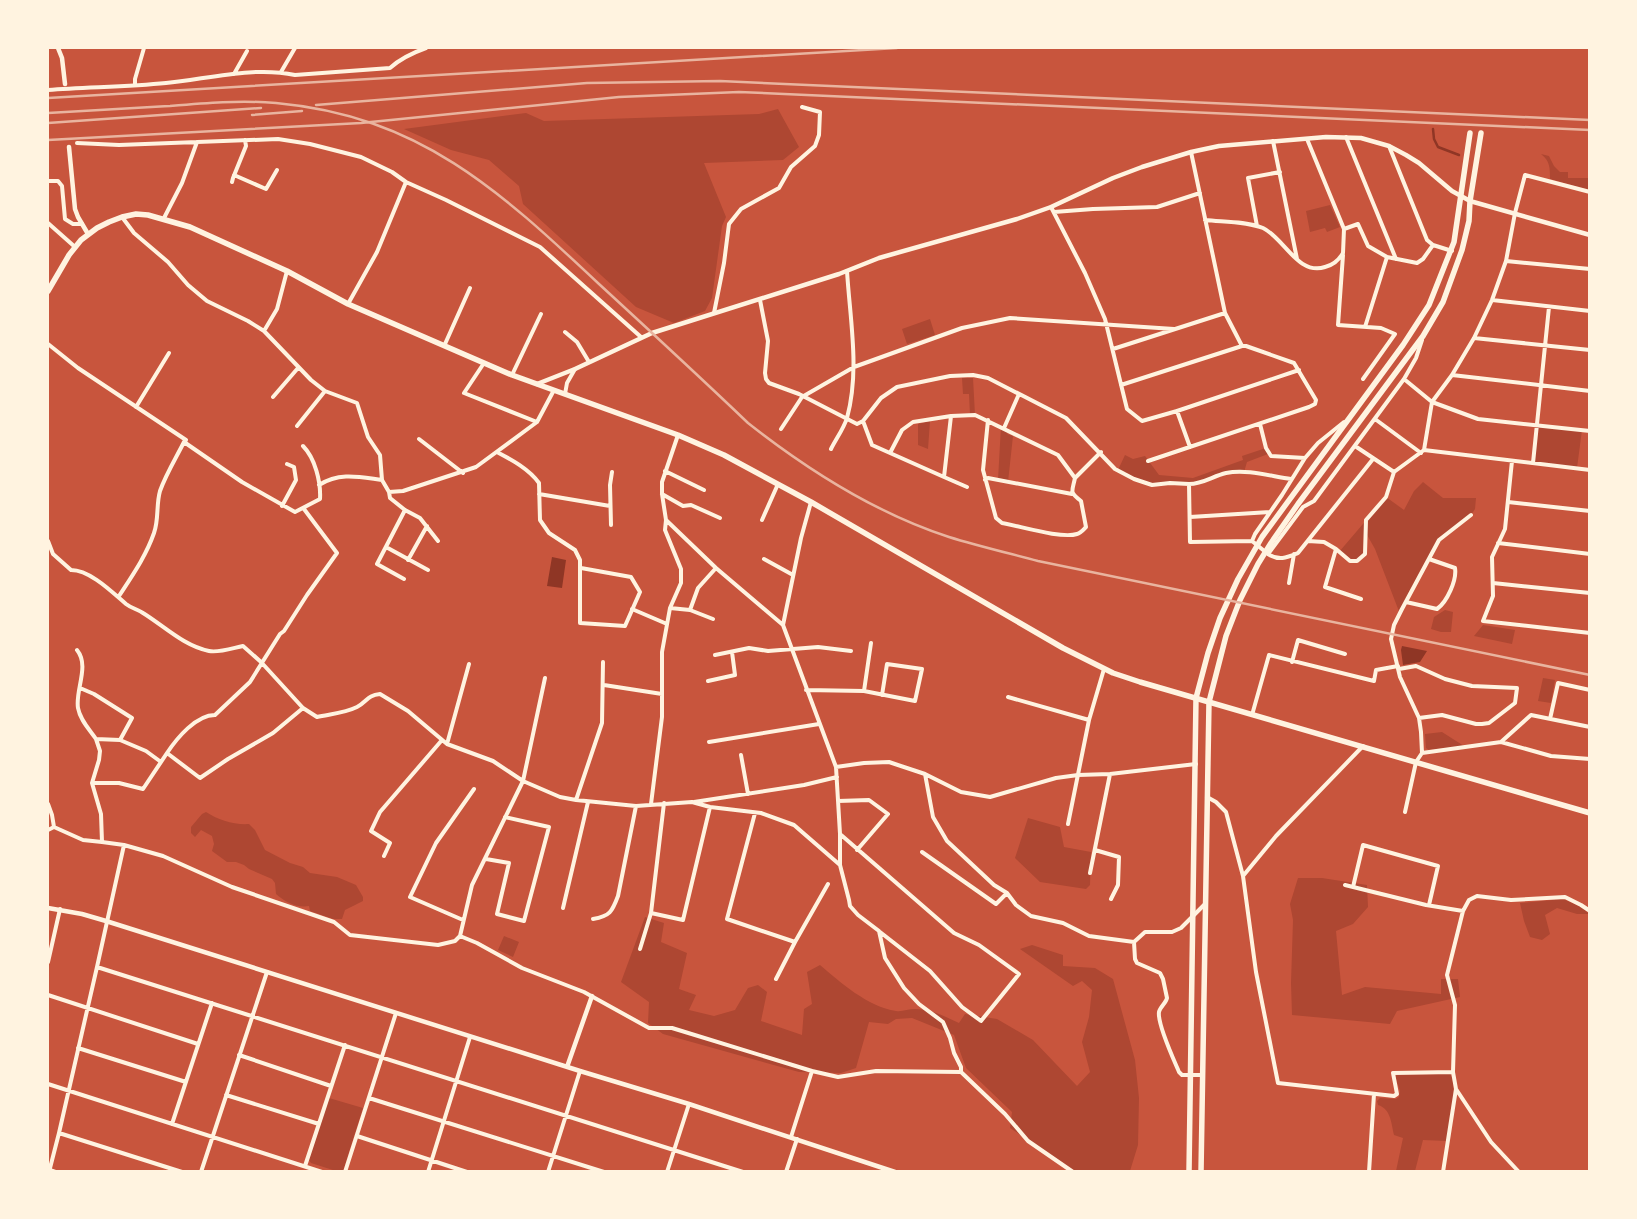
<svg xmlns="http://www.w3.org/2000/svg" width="1637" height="1219" viewBox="0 0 1637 1219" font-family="Helvetica,sans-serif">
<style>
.green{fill:#ae4732}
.water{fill:#8f3625}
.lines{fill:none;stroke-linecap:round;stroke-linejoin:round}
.stream{stroke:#8f3625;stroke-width:2.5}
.minor{stroke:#fff3e0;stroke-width:4}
.tertiary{stroke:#fff3e0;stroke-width:4.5}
.primary{stroke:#fff3e0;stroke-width:5.5}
.trunk{stroke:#fff3e0;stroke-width:5.5}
.rail{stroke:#e9b49f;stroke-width:2.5}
</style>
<rect width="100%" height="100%" fill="#c8553d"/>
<path class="green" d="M778,109L799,147L783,160L704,163L726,217L722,226L712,298L705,311L674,323L636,307L523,204L519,186L489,160L451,150L404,129L526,113L544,121L759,114Z
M1541,154L1549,156L1554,166L1560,172H1568V178H1589V190L1550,179C1550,168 1550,161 1541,154Z
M1330,205L1340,227L1327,232L1325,228L1310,232L1306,211Z
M930,319L935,335L907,344L902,329Z
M962,378H973L975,415H970L969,394H963Z
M930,421L928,449L918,445V424Z
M1537,425L1582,430L1577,468L1533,463Z
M1001,426L1008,430L1007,434L1013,436L1008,482L998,480Z
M1266,448L1268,454L1247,462L1244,472L1224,473L1199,484L1152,485L1118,470L1125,455L1133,459L1145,456L1159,475L1193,478L1243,460L1242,456Z
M1423,482L1443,498H1476L1475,509L1471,515L1439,540L1400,614L1375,549L1366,533L1365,554L1357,561H1350L1339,552L1386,497L1404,510L1414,491Z
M1445,610L1453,612L1451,632H1441L1431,629L1434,617Z
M1483,625L1515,630L1512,644L1474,636Z
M1543,678L1555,680L1551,703L1538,701Z
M1442,732L1464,746L1429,750L1426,748L1425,734Z
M206,812C218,820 234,825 249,824L255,830L265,850L290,863L303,867L310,873L337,877L356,885L363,897V901L345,910L342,919H333L310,911L309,906C296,908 285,902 276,894L275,883L272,879L249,869L244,865L236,862H227L212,851L214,844L212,836L201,830L195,837L191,833V827L202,814Z
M1028,818L1060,827L1064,847L1091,852L1090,885L1086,889L1040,882L1015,858Z
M1298,878H1322L1367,885L1368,907L1353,924L1336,931L1342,995L1365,987L1441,994V979H1458L1460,997L1397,1011L1390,1024L1292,1015L1291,983L1293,920L1290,904Z
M1563,899L1582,907L1589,914H1577L1557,908L1545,915L1550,934L1542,940L1530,937L1524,921L1520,903Z
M645,917L664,923L661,942L687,953L679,989L696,995L689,1010L714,1016L735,1010L748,988L758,985L767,992L761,1021L802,1035L804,1009L812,1004L807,972L820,965C840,982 868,1007 896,1011C902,1012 908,1009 915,1009C931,1009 944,1016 959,1023L965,1014L997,1019L1033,1040L1077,1086L1090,1072L1082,1042L1089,1017L1092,990L1082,981L1073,986L1020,949L1032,945L1063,955V966L1095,968L1113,979L1135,1060L1139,1098L1138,1145L1130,1171H1075L1010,1128L1012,1112L966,1068L954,1035L912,1018L896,1019L888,1024L869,1022L856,1068L841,1073L799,1072L663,1034L648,1023L649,1002L621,982Z
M504,936L519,942L513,957L498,950Z
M1450,1074C1459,1087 1449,1125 1447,1141L1423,1140L1415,1171H1396L1403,1138L1394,1135C1391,1123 1391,1109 1378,1105L1377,1101L1380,1098L1396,1099L1399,1097L1400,1091L1395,1076L1397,1075Z
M329,1098L363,1108L343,1171H336L311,1163L309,1160Z"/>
<path class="water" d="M552,557L566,560L562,588L547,586Z
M1402,646L1427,651L1420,662L1403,665L1401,650Z"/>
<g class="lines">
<path class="stream" d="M1433,129L1434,139L1438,147L1459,155"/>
<path class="minor" d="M281,72L295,48
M234,74L247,51
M135,84V79L144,48
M48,90C87,87 127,87 166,83C207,79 254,66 295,75L390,68C401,58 412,53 426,48
M1346,137L1396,259
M1273,141L1297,259
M77,143L119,145L278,139L310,144L361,157L392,172L406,182L446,200L540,247L641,337
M234,175L266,189L277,170
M48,181H58L62,186L65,219L73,224H82
M232,182L233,178L246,146L245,140
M1051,207L1085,273L1105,319L1127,409L1142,421L1177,411L1299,370
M1054,212L1093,209L1157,207L1200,193
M122,217L134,233L168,262L188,285L207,301L248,321L264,331L311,380L325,391L357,403L368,437L380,455L382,480L389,492L390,498L405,510L420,518L438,541
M164,218L182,183L197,142
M1205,220C1223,222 1245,221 1263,228C1284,238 1298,276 1325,267C1333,265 1339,260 1343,253L1344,229L1307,139
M48,223L75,247
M1257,226L1248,178L1280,172
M1344,229L1358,224L1368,246L1387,257L1417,263L1423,259L1433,245L1427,240L1389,146
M1433,245L1452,251
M1343,255L1338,325L1381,328L1395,334L1363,379
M1506,261L1590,269
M760,300L768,341L765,373L766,379L769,383L799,394L857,424L863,421L881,398L897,387L950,376L973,375L988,378L1066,418L1115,469L1134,479L1152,485L1170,483L1189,484L1190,542L1252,541L1268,554L1303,507L1314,501L1404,379L1432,402L1478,419L1590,431
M1492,300L1590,311
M348,304L377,252L406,182
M714,313L724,263L729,224L741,209L779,188L791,167L815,146L819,135L820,112L802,107
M1365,327L1387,257
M264,331L277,309L287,271
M565,332L577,342L589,362
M1474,338L1590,350
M48,344L78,368L186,440L184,442L242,482L295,512L320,499C321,482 315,458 303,446
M445,344L470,288
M1113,349L1225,313
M484,363L464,393L537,422
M512,375L541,314
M1452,375L1590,391
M1404,379L1416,358L1422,340
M1121,385L1242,346
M565,394L567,383L575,369
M273,397L298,368
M136,407L169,353
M1177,411L1190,447
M1375,419L1421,453
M988,420L983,470L996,518L1002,523C1020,526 1061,539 1077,534C1081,533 1083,530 1086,527L1081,501C1069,492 1072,492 1075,478
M863,421L872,445L890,453L902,430L913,422L951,416L975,415L1058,455L1075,478L1101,452
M1260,424L1266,448L1271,456L1305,458
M297,426L325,391
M1004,428L1019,394
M781,429L802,397L854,367L962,328L1010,318L1174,329
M419,439L463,473
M1355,446L1394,472
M831,449C836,439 844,428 847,418C860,370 850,320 847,271
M1424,450L1590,470
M497,452C512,460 529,469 539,483L540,520L549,533L575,550L580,560V623L625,626L640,592L631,577L581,568
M890,453L944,477L951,416
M1148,461L1309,407L1315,404L1316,400L1294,363L1246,346H1242L1225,313L1191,152
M1512,461L1505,529L1492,557L1493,596L1483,621L1590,633
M1533,463L1549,307
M665,471L704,490
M944,477L967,487
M985,480L988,478L1072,494
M1189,484C1203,484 1213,476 1226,473C1247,469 1270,476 1291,479
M319,485C340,472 359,477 382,480
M389,492L403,491L476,467L537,422L554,390
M539,494L610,506
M662,494L683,506L691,505L720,518
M811,502L801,538L783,625L836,767L840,834V865L849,900L850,906L858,915L879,931L885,958L904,988L919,1004L943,1022L950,1038L954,1053L961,1067V1072L1005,1114L1028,1141L1073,1172
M1508,502L1590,511
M282,506L296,480L294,467L287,464
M1471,515L1439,540L1402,609L1394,625L1391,639L1400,677L1419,718L1421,732L1422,753L1501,742L1531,715L1590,727
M1190,517L1270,512
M666,520L716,568L783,625
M762,520L778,484
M611,525L610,485L612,472
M48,541L53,554L71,570C90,570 112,592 126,604C131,608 137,609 143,613C164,626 184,646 209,651C219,653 233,648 243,646L261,662L303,708L273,733L228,759L200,778L167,753L143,789L119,783H92
M1252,541L1255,534L1282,495L1305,458L1318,443L1344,422
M1308,541L1324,542L1336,549L1325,587L1361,599
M1498,543L1590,554
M386,547L428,570
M1336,549L1350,561H1357L1365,554L1366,520L1386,497L1394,472L1424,450L1432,402L1452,375L1474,338L1492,300L1506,261L1515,213L1525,175L1590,192
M1268,554C1279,561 1286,558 1298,553L1373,459
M764,559L793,575
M408,560L427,526
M404,579L377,564L405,510
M1289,583L1294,554
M1493,583L1590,593
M119,596C132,576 146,556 154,533C159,519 156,505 160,491C166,474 176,458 184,442
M1406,602L1437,609C1447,602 1457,580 1455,568L1429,559
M670,608L690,610L713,619
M632,609L667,624
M690,610L698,588L716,568
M77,650C90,666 75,690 78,708C80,720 90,730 96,739
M715,655L749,648L768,651L818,647L851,651
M1292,662L1298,640L1345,654
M1399,669L1416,666L1445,679L1472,686L1517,688L1515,703L1489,723L1482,724H1476L1442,715L1419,718
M708,681L735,675L732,652
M604,685L662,694
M80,688L94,694L132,718L120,740
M806,690L864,691L915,701L922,669L887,664L882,695
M864,691L871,643
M1008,697L1089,720L1104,669
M303,708L317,717C330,714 345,713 357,707C367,702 367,695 380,694L408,711L447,744L493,761L523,781L560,797L576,800L636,806L692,802L710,807L761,813L794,825L840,865
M1252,715L1269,655L1374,681L1376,670L1398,666
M1550,719L1558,683L1590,690
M709,742L819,724
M1501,742L1551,756L1590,759
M447,744L469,664
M167,753C177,738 196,715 215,715L250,682L280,634L284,631L307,595L337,553L304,509
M741,755L748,794
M161,762L146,751L120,740L96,739L100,751L99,760L92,783L101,814L102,842L124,845L97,967L743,1172
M836,767L864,763L889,762L925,774L961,792L990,797L1056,778L1078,775L1110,774L1196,764
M925,774L933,817L947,841L994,885L1007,893L1016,905L1031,916L1063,923L1089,936L1134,942L1135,959L1137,963L1160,973L1163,979L1167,998C1166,1003 1160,1007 1159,1012C1157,1024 1174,1060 1179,1072L1182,1075H1203
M1207,797L1216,802L1226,812L1243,876L1256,972L1278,1083L1394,1096L1397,1094L1393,1073L1453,1072L1456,1089L1491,1142L1519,1172
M576,800L602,723L603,662
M838,801L869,800L888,814L857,850
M694,802L804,785L837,777
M48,804L52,815L54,827
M651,804L662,717V652L670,608L681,583V569L665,530L666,520L662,494V482L678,435
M1405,812L1416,762L1422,753
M755,813L727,919L795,942
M1068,824L1089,720
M48,830L54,827L83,840L102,842
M840,834L954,933L979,945L1019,974L981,1021L962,1007L930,971L880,932
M124,845L163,856L232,887L334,922L350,935L438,945L455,941L460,936L477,943L522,968L584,992L649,1028H672L812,1071L838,1077L876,1071L961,1072
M1095,850L1119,857L1118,885L1111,899
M922,852L996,904L1007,893
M384,856L390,843L371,831L380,812L442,740
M486,859L509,863L497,914L524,921L549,827L505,817
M1090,873L1110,774
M1243,876L1276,836L1363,746
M1345,885L1426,905L1463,911
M1353,887L1363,845L1438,866L1429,905
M563,908L588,802
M651,913L683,920L710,807
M593,919C610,916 612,912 618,896L636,806
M463,920L410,897L436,843L474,789
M460,936L472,885L523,781L545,678
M1134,942L1145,932H1172L1181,928L1205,904
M640,949L651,913L664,803
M48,962L60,909
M97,967L59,1133L182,1172
M776,979L795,942L828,884
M48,995L198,1044
M78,1048L186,1082
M239,1055L331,1086
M1453,1072L1455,1005L1447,975L1463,911L1469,900L1477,896L1511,900L1565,897L1581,905L1590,911
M48,1084L322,1172
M226,1095L319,1124
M369,1098L604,1172
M172,1124L212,1003
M357,1136L467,1172
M791,1137L812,1071
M305,1166L345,1045
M48,1169L56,1172
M49,1172L59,1133
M201,1172L267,972
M345,1172L396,1013
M428,1172L470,1037
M548,1172L580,1071
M667,1172L689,1104
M786,1172L797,1139
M1369,1172L1374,1094
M1443,1172L1456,1089"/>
<path class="tertiary" d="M58,48L62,58L65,84
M69,147L75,209L78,217L88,234
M537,384L575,369L652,333L839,274L879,258L1017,219L1051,207L1113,178L1142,167L1191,152L1219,146L1326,137L1361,138L1389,146L1406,155L1419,163L1452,191L1470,201L1590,235
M48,908L82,914L106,921L580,1071L689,1104L895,1172
M567,1067L592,996"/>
<path class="primary" d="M1189,1172L1196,698L1208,653L1220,618L1238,579L1262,537L1403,345L1429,305L1454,242L1470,133
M1201,1172L1209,702L1226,636L1240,600L1258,564L1271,543L1298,504L1423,336L1443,302L1462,250L1469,221L1470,201L1481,133"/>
<path class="trunk" d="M48,291L69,255L81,240L97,228L109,222L122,217L136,214L148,215L190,227L287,271L348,304L512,375L678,435L724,455L811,502L1063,648L1113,673L1140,682L1590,813"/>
<path class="rail" d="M48,98L897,48
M316,105L587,83L720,81L1590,120
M48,113C88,111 129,108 170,106C205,103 240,100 276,103C419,116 499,190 599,284C649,330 699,376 748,423C809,471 875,513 949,537C978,546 1008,553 1038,561L1590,675
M252,115L302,111
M48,123L261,108
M48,140L361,123L619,97L739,92L1590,130"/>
</g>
<rect width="1637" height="1219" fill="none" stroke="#fff3e0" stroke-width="98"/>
</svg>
